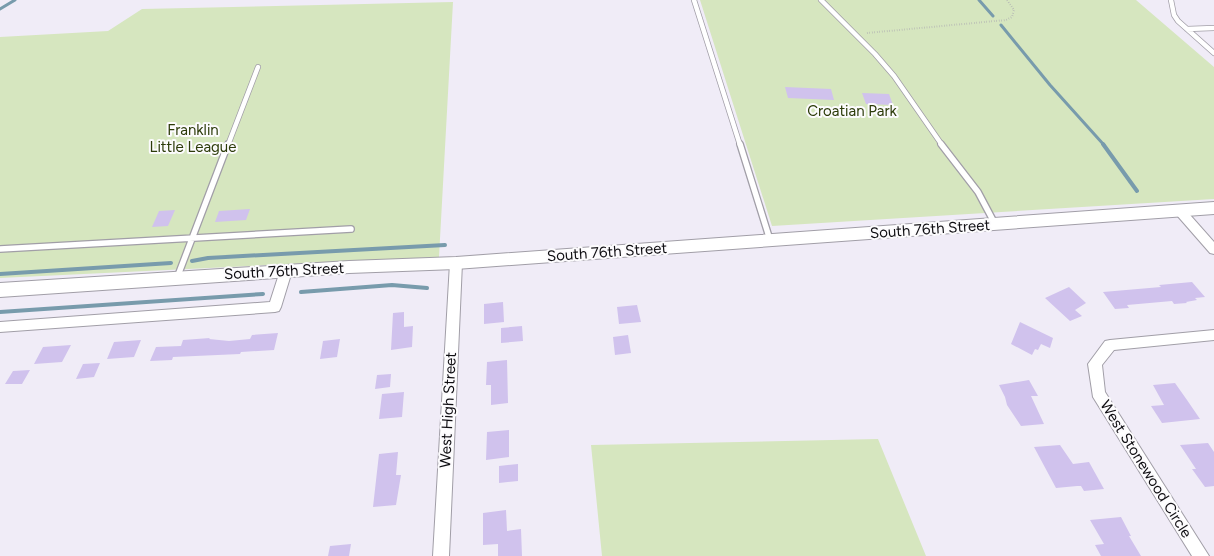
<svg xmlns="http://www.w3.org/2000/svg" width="1214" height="556" viewBox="0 0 1214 556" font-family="Figtree,sans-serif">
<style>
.green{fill:#d6e6bf}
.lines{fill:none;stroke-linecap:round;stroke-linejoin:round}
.stream-far1{stroke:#789bac;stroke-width:3}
.stream{stroke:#789bac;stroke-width:4}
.building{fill:#d0c2ed}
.lane-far1-casing{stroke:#a19ea7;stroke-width:6}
.lane-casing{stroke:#a19ea7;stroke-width:8}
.street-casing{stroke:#a19ea7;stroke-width:2}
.secondary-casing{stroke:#a19ea7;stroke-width:2}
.path{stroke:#aaa7b0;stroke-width:2;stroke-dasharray:0.5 2;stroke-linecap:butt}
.lane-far1{stroke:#fff;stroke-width:4.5}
.lane{stroke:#fff;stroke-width:5.5}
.street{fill:#fff;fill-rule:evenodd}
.secondary{fill:#fff;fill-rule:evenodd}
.labels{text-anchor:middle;stroke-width:4;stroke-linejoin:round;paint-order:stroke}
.park-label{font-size:15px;fill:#2c3b09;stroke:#fcfbfd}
.street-label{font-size:15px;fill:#0f0e12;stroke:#fcfbfd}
</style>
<rect width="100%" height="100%" fill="#f0ecf7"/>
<path class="green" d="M700,0H1136L1214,67V199L772,226Z
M453,2L439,257L0,278V37L108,31L142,9Z
M878,439L926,556H602L591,445Z"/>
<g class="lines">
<path class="stream-far1" d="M979,0L993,16
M0,9L15,0
M1001,25L1050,85L1104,145"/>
<path class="stream" d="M1103,144L1137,191
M192,261L208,258L445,245
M0,274L171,263
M301,292L392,285L427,288
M0,312L263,294"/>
</g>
<path class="building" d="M785,87L831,89L834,100L788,98Z
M862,93L889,94L893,105L866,104Z
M250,209L246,220L215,222L219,211Z
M175,210L168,226L152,227L159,211Z
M1192,282L1205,297L1195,298L1197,300L1186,302L1187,303L1174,304L1172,301L1127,305L1129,308L1115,309L1103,292L1161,287L1159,285Z
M1069,287L1086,303L1075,310L1082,316L1070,321L1045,298Z
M503,302L504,322L484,324V304Z
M637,305L641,322L619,324L617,307Z
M404,312V327L413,326L412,347L391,350L393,313Z
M1020,322L1053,338L1050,348L1041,344L1038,350L1035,349L1032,355L1011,344Z
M522,326L523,341L501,343V328Z
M278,333L274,350L241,352L240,354L173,357L172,360L150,361L156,347L181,346L183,340L210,338L209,339L229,341L250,339L252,335Z
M628,335L631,353L615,355L613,337Z
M340,339L337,357L320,359L323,341Z
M141,340L134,357L107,359L114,342Z
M71,345L62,362L34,364L43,347Z
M507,360L508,403L491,405V385H486L487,362Z
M100,363L94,377L76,379L83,364Z
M30,370L22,384H5L13,371Z
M391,374L390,387L375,389L377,375Z
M1029,380L1038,396H1031L1044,424L1021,426L1007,405L1005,397L999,385Z
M1175,383L1187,400L1200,419L1162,423L1151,406L1164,405L1153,385Z
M404,392L402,417L379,419L382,394Z
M509,430V457L486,460L487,432Z
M1208,443L1214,452V486L1205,487L1192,469H1196L1180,445Z
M1060,445L1073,464L1089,462L1104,489L1084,491L1081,486H1077L1056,488L1034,447Z
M398,452L396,475H401L396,505L373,507L379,454Z
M518,464V481L499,483V466Z
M506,510L507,531L521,529L522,556H498V544L483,545V513Z
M1121,517L1131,536H1129L1141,556H1101L1095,545L1104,544L1090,520Z
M351,544L349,556H328L330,546Z"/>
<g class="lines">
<defs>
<path id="lane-far1" d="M694,0L740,145
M821,0L875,54L894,76L942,145
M1171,0L1174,15L1178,21L1214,53
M1187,29L1214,28
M228,145L258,67"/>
<path id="lane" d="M740,144L770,240
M941,144L978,192L995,224
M0,249L351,229
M177,278L228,144"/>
<path id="street" d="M1179,206L1183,207L1214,242V254L1210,253L1175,213L1173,210L1175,207Z
M456,259L460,260L462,263L449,556H433L450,263L452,260Z
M286,266L290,268L292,271L281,307L279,311L275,312L0,332V322L270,302L280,271L282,268Z
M1214,330V340L1114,350L1102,365L1105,392L1209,556H1192L1093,397L1088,364L1105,341L1110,340Z"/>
<path id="secondary" d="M1214,202V214L456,269L349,273L0,297V283L349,261L456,257Z"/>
</defs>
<use href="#lane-far1" class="lane-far1-casing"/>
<use href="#lane" class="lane-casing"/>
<use href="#street" class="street-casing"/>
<use href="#secondary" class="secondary-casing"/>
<path class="path" d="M867,33L1006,20L1012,17L1014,10L1007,0"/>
<use href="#lane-far1" class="lane-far1"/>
<use href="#lane" class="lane"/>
<use href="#street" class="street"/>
<use href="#secondary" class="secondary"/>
</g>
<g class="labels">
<g class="park-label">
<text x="852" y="116">Croatian Park</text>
<text x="193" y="135">Franklin<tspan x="193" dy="17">Little League</tspan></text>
</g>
<g class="street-label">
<text transform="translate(930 229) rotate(-4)" y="5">South 76th Street</text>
<text transform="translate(607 252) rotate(-4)" y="5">South 76th Street</text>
<text transform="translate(284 271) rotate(-3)" y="5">South 76th Street</text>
<text transform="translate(448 410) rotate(-87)" y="5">West High Street</text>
<text transform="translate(1146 469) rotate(58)" y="5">West Stonewood Circle</text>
</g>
</g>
</svg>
